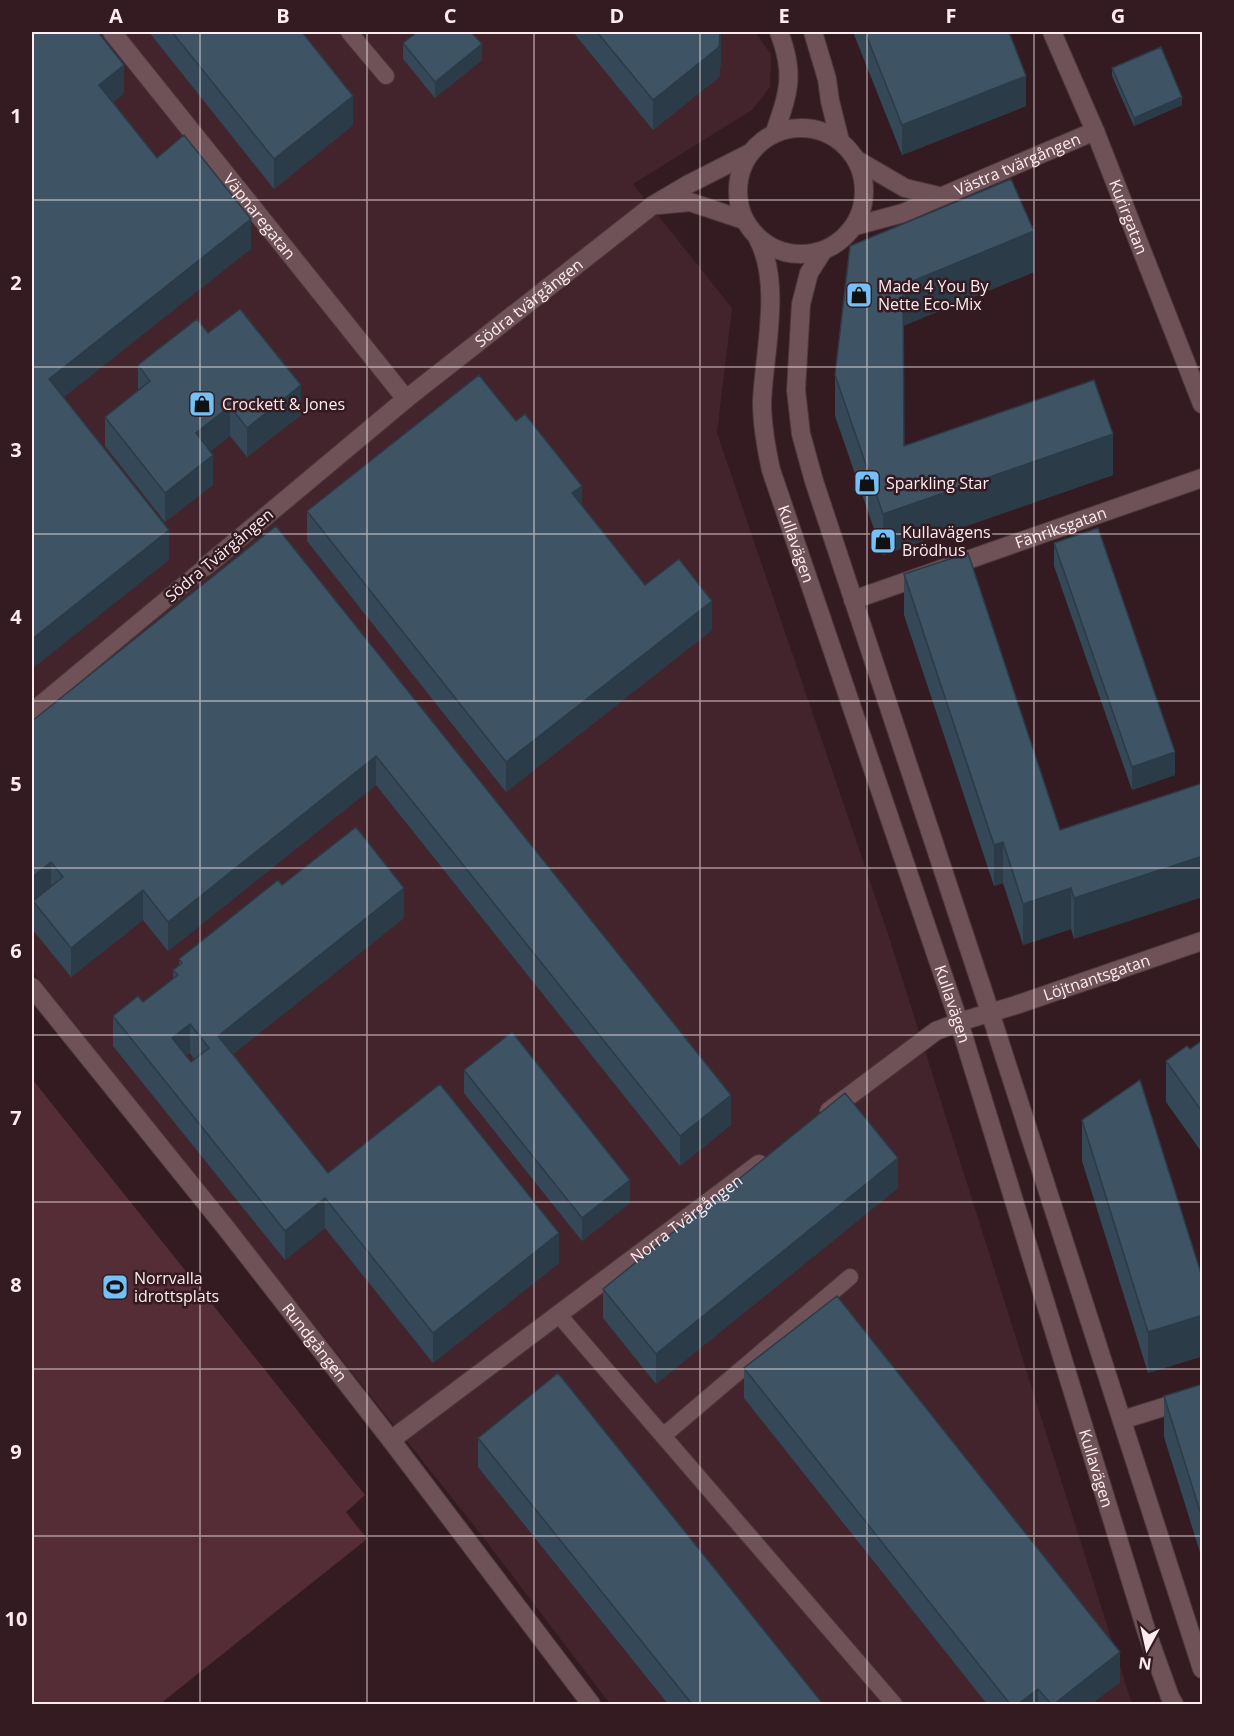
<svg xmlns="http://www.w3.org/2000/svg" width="1234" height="1736" viewBox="0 0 1234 1736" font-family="'Open Sans',sans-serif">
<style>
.built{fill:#43242c}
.green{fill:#542d37}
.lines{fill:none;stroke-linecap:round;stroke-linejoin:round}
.lane-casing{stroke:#4c383d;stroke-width:18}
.street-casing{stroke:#4c383d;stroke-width:20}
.secondary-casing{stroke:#4c383d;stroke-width:20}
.lane{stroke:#6e5258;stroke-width:16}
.street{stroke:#6e5258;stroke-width:18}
.secondary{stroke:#6e5258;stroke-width:18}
.wall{fill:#354857;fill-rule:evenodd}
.shaded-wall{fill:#2b3b47}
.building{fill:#3e5465;stroke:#2b3b47;stroke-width:1.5;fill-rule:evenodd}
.grid{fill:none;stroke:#feecf0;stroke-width:1.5;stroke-opacity:0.55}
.labels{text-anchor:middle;stroke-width:5;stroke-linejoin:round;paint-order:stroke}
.street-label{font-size:16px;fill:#feecf0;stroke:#331b21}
.poi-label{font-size:16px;fill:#feecf0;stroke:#331b21;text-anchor:start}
.neatline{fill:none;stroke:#feecf0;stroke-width:2}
.grid-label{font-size:20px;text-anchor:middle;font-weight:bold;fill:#feecf0}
</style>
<rect width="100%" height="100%" fill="#331b21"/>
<path class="built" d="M32,32H755L771,54L770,87L752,110L633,184L732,308L717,433L888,934L1132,1704H610L476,1528L32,971Z"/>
<path class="green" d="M32,1079L365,1495L346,1512L367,1539L160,1704H32Z"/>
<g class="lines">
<defs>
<path id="lane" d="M349,32L386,76
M32,711L205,567
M558,1314L894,1704
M663,1436L850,1277"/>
<g id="street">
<path id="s1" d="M112,32L406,399"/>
<path id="s2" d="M1052,32L1095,131L1202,404"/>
<path d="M857,160L905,188L939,196"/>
<path d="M658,205L690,202L744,220"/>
<path id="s3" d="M855,226L903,213L1095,131"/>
<path id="s4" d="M205,567L406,399L653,205L687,185L750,153"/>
<path id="s5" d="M853,600L1202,478"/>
<path id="s6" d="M32,987L226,1228L391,1440L591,1704"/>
<path id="s7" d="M829,1111L936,1031L959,1022L1016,1005L1202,941"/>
<path d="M1122,1420L1202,1395"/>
<path id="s8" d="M391,1440L759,1164"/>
</g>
<g id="secondary">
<path d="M813,32L827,79L830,101L840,141"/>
<circle cx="801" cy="191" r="63"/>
<path d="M775,132C789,91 795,74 779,32"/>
<path id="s9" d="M758,239C782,284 764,353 762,402C762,426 766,447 771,470L959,1022L1147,1633L1170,1697L1174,1704"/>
<path d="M823,251L809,273L801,304L796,390L801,434L814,481L990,1012L1202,1669"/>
</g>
</defs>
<use href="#lane" class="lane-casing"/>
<use href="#street" class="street-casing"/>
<use href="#secondary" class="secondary-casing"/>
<use href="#lane" class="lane"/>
<use href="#street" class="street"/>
<use href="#secondary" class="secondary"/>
</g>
<path class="wall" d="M149,32H302L353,125L274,189Z
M573,32H721V59L719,77L653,130Z
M853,32H1009L1026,106L902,155Z
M403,43L482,60L435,98L403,59Z
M1112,68L1182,105L1134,126L1112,76Z
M850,246L1034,272L903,326L904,446L1113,475L883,555L835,416V375Z
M1201,274H1203V294L1201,290Z
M208,333L301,415L247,457L230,436L210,451L213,485L165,522L105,446V417L138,390V365Z
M582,505L645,585L712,630L506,792L307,541V511Z
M276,526L731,1125L680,1166L376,785L168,951L143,920L71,977L33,930V905L32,907V721Z
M1054,543L1175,775L1132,790L1054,566Z
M904,574L1060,830L1203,783L1074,939L1071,929L1023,945L1003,883L994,886L904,615Z
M282,885L404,918L233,1054L328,1173L559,1263L433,1363L325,1228L285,1260L113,1046V1016L143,1002L173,979V970L179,965V959ZM190,1053L194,1059L191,1062L186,1056Z
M1203,1040V1154L1166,1102V1061L1190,1049Z
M464,1070L630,1203L582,1241L464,1093Z
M1082,1120L1203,1280V1356L1148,1373L1082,1161Z
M898,1188L656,1384L603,1318V1289Z
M744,1368L1120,1682L1091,1704H987L744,1398Z
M1203,1384V1562L1164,1437V1396Z
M478,1438L823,1704H668L478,1467Z"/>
<path class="shaded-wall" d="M721,32V59L719,77L653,130V100Z
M482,44V60L435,98V82Z
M124,65V94L99,114V85Z
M1026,76V106L902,155V125Z
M353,96V125L274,189V159Z
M1182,97V105L1134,126V118Z
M251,219V249L49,409V379Z
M1034,231V272L903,326V285Z
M301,385V415L247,457V428Z
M230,406V436L196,463V433Z
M1113,434V475L883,555V514Z
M213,455V485L165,522V493Z
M582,486V515L572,493Z
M169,530V560L32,669V639Z
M712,601V630L506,792V762Z
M1175,752V775L1132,790V767Z
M376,756V785L168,951V922Z
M1003,842V883L994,886V845Z
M1203,856V897L1074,939V898Z
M51,862V892L33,901V905L32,907V877Z
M404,888V918L218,1066V1036Z
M1071,888V929L1023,945V904Z
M143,890V920L71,977V948Z
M190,1024V1053L172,1068V1038Z
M731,1095V1125L680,1166V1136Z
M898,1158V1188L656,1384V1354Z
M630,1180V1203L582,1241V1218Z
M325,1198V1228L285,1260V1231Z
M559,1233V1263L433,1363V1333Z
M1203,1315V1356L1148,1373V1332Z
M1120,1652V1682L1091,1704H1054Z
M1038,1689V1704H1018Z"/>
<path class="building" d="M32,32H98L124,65L99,85L157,158L184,135L251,219L49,379L169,530L32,639Z
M172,32H302L353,96L274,159Z
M417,32H471L482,44L435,82L403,43Z
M597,32H720L719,47L653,100Z
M865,32H1009L1026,76L902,125Z
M1161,47L1182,97L1134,118L1112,68Z
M1011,179L1034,231L903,285L904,446L1094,380L1113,434L883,514L835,375L850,246Z
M240,309L301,385L247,428L230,406L196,433L213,455L165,493L105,417L150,381L138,365L197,319L208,333Z
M479,375L516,421L525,414L582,486L572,493L645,585L679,559L712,601L506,762L307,511Z
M276,526L731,1095L680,1136L376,756L168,922L143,890L71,948L33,901L63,877L51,862L32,877V721Z
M1098,528L1175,752L1132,767L1054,543Z
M968,553L1060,830L1203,783V856L1074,898L1071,888L1023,904L1003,842L994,845L904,574Z
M356,827L404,888L218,1036L328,1173L440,1084L559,1233L433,1333L325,1198L285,1231L113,1016L138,996L143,1002L178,975L173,970L182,963L179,959L278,880L282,885ZM190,1024L209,1048L191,1062L172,1038Z
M512,1032L630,1180L582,1218L464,1070Z
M1203,1040V1113L1166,1061L1187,1046L1190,1049Z
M1140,1080L1203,1280V1315L1148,1332L1082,1120Z
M845,1093L898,1158L656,1354L603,1289Z
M837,1296L1120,1652L1054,1704H1051L1038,1689L1018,1704H1010L744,1368Z
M558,1373L823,1704H692L478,1438Z
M1203,1384V1521L1164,1396Z"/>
<path class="grid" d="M200,32V1704M367,32V1704M534,32V1704M700,32V1704M867,32V1704M1034,32V1704M32,200H1202M32,367H1202M32,534H1202M32,701H1202M32,868H1202M32,1035H1202M32,1202H1202M32,1369H1202M32,1536H1202"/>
<defs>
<symbol id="shop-square" viewBox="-11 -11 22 22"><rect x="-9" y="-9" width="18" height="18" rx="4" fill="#75c0f6" stroke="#331b21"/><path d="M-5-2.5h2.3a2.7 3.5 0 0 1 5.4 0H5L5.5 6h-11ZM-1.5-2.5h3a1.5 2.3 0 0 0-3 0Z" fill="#111"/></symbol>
<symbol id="stadium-square" viewBox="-11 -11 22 22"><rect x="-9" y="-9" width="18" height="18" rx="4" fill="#75c0f6" stroke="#331b21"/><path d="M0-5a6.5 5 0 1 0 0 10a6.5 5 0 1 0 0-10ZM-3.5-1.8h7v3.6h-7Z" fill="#111"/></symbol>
</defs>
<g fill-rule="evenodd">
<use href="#shop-square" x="844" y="280" width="30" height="30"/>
<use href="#shop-square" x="187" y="389" width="30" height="30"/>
<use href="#shop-square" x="852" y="468" width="30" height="30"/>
<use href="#shop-square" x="868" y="526" width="30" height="30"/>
<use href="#stadium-square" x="100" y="1272" width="30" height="30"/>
</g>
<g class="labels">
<g class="street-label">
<text dy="6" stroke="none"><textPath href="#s3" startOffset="174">Västra tvärgången</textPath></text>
<text dy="6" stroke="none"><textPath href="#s1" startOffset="236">Väpnaregatan</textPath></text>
<text dy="6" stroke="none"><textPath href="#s2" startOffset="200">Kurirgatan</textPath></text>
<text dy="6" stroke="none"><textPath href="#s4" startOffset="418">Södra tvärgången</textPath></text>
<text dy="6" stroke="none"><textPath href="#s5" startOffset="220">Fänriksgatan</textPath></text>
<text dy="6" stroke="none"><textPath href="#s9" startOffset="312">Kullavägen</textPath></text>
<text transform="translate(219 555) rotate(-40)" y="6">Södra Tvärgången</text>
<text dy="6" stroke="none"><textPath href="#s7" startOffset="303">Löjtnantsgatan</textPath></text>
<text dy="6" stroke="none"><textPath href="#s9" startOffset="798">Kullavägen</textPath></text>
<text dy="6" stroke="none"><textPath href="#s8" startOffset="369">Norra Tvärgången</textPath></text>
<text dy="6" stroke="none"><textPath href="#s6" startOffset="454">Rundgången</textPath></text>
<text dy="6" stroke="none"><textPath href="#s9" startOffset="1284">Kullavägen</textPath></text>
</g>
<g class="poi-label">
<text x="878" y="292">Made 4 You By<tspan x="878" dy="18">Nette Eco-Mix</tspan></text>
<text x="222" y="410">Crockett &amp; Jones</text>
<text x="886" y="489">Sparkling Star</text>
<text x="902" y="538">Kullavägens<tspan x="902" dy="18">Brödhus</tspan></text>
<text x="134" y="1284">Norrvalla<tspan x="134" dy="18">idrottsplats</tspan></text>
</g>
</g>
<rect width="1234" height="1736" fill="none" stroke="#331b21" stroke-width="66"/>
<g transform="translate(1147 1649) rotate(188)" stroke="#331b21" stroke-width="4.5" paint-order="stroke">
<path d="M0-4.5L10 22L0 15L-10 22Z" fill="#feecf0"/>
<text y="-9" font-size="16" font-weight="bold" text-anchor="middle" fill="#feecf0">N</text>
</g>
<rect x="33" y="33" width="1168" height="1670" class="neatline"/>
<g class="grid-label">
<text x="116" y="23">A</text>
<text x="283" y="23">B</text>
<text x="450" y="23">C</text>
<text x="617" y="23">D</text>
<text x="784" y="23">E</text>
<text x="951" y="23">F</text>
<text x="1118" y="23">G</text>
<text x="16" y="123">1</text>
<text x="16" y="290">2</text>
<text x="16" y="457">3</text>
<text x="16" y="624">4</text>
<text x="16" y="791">5</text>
<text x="16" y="958">6</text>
<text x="16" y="1125">7</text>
<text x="16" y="1292">8</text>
<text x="16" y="1459">9</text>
<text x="16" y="1626">10</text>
</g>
</svg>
